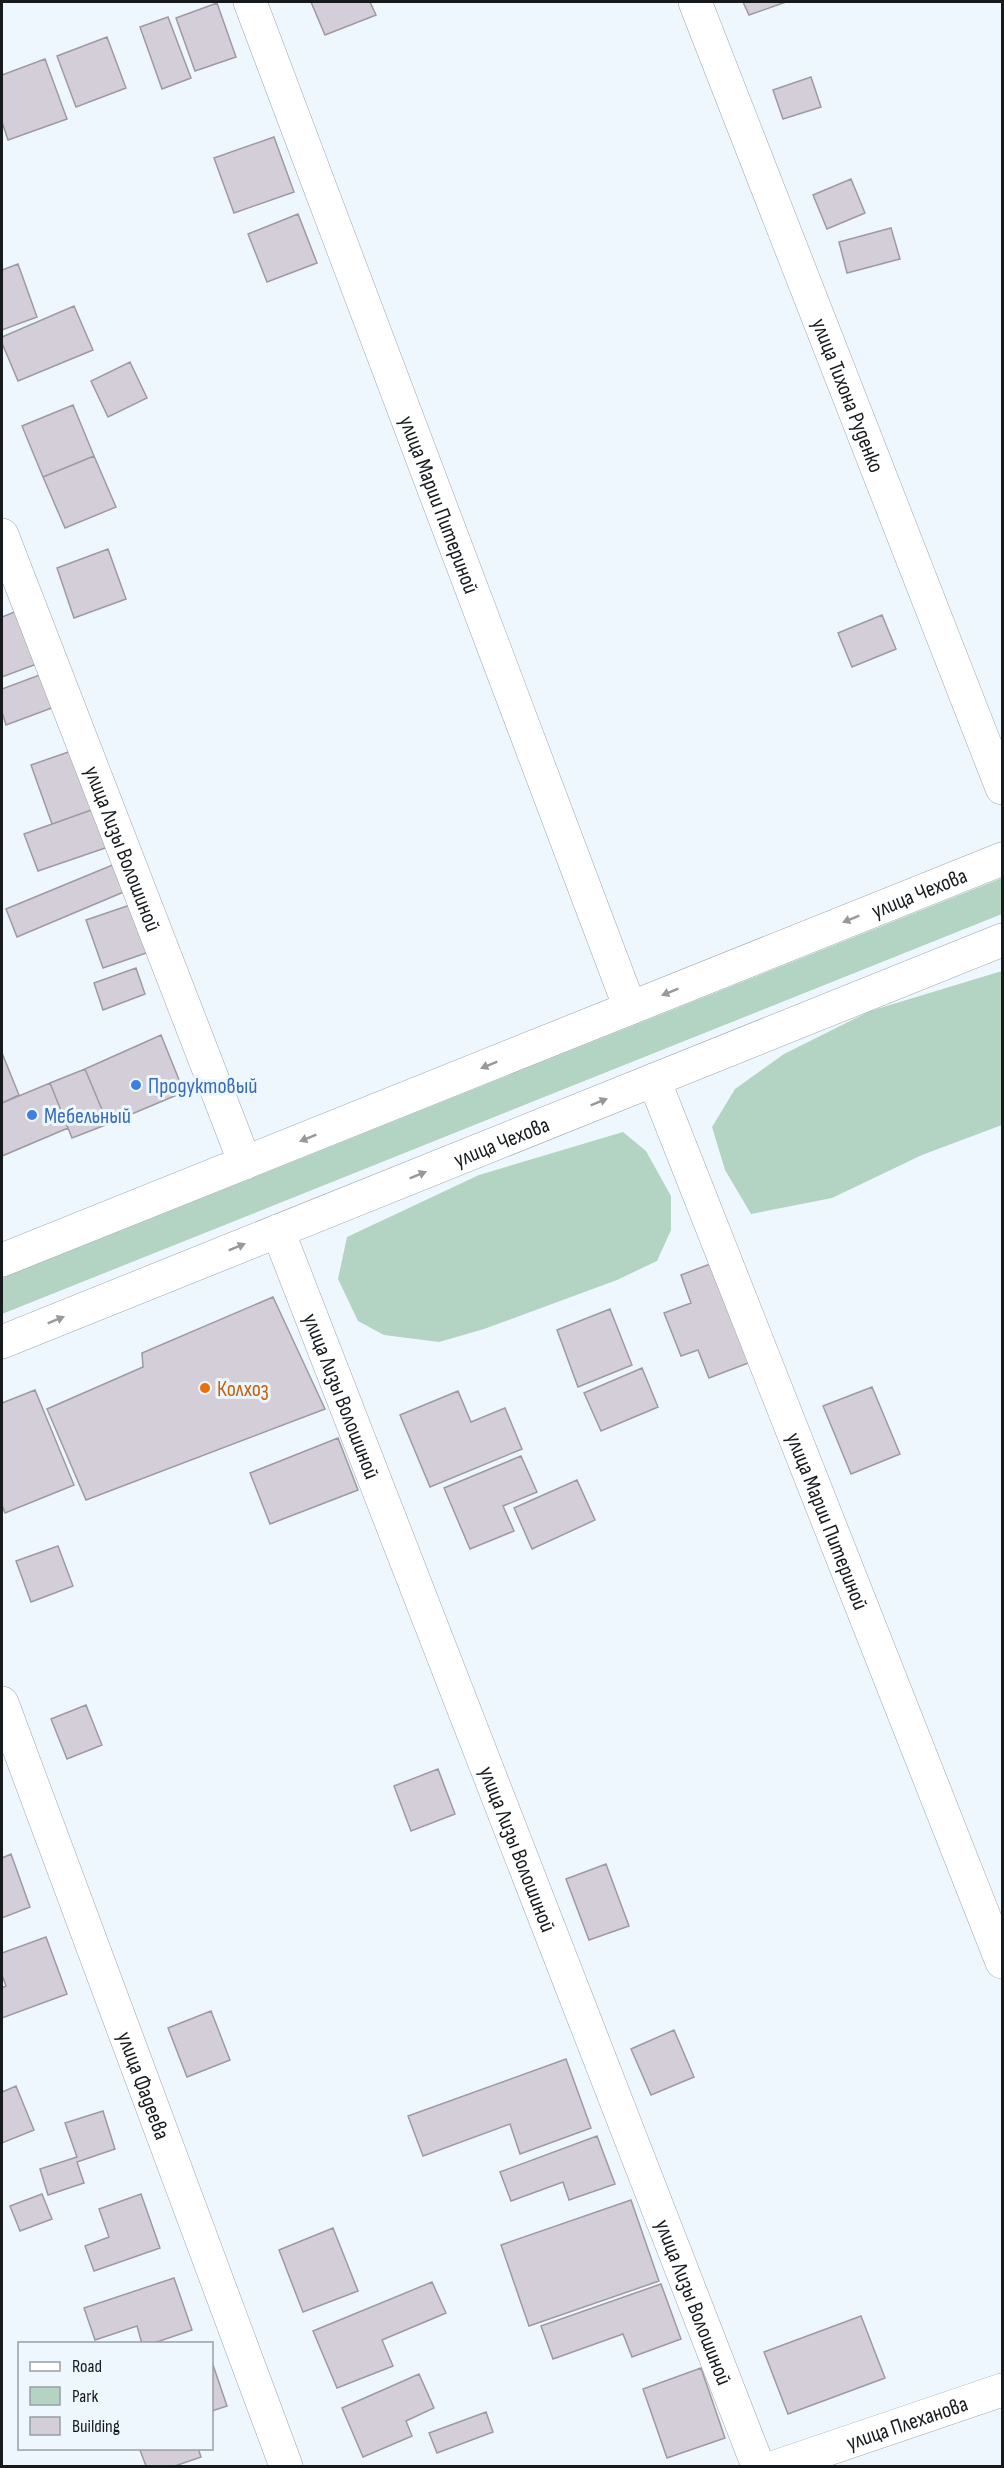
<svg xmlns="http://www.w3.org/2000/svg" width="1004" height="2468" viewBox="0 0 1004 2468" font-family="'Sofia Sans Condensed',sans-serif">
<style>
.green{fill:#b3d4c2}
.building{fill:#d3ced8;stroke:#9e99a3;stroke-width:1.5}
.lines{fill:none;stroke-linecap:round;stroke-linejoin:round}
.street-casing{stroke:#9ca5ad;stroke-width:34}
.secondary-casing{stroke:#9ca5ad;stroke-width:34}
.street{stroke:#fff;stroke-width:33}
.secondary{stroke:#fff;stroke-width:33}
.oneway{fill:#969899}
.shop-dot{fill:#3f7fe0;stroke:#eff7fe;stroke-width:2}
.food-dot{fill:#e8710a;stroke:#eff7fe;stroke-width:2}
.labels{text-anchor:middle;stroke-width:6;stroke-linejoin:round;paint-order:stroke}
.street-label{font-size:22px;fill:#161a1d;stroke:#eff7fe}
.shop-label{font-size:22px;fill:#366cbe;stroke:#eff7fe;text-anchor:start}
.food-label{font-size:22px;fill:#c56008;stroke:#eff7fe;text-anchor:start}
</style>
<rect width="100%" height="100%" fill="#eff7fe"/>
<path class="green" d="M1002,878V914L2,1314V1278Z
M1002,971V1125L922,1155L832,1198L751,1214L725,1170L712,1127L735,1089L784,1054L870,1011Z
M623,1132L646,1151L671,1196V1230L657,1261L617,1280L484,1329L439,1342L384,1335L358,1321L338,1279L347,1237L479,1175Z"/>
<path class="building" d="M311,2H370L376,15L325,35Z
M743,2H786L749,15Z
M217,3L236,57L195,71L176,18Z
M168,17L191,78L162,89L140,27Z
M107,37L126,88L76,107L57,56Z
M45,59L67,119L8,140L2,122V75Z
M811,77L821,107L783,119L773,90Z
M274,137L294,192L234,213L214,158Z
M851,179L865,213L827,229L813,195Z
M298,214L317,263L267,282L248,234Z
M891,228L900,259L847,273L839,242Z
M18,264L37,317L2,330V270Z
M74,306L93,350L18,381L2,343V337Z
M130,362L147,398L108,417L91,381Z
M73,405L94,456L43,477L22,426Z
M94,456L116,507L65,528L43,477Z
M108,549L126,599L74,618L57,568Z
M22,609L42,662L2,677V617Z
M882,615L896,649L852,667L838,633Z
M45,673L57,706L6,725L2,712V689Z
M77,749L97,808L52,824L31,765Z
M97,808L111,846L38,871L24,834Z
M115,864L126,891L17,937L6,909Z
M133,904L149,952L103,968L86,920Z
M136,968L145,994L103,1010L94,983Z
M161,1035L184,1092L108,1124L85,1069Z
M2,1053L19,1095L2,1103Z
M85,1069L108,1124L72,1138L50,1083Z
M50,1083L68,1128L2,1156V1103Z
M718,1261L756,1360L709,1378L698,1350L681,1356L664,1313L691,1303L681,1275Z
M273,1297L325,1409L86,1500L47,1409L143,1367L142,1353Z
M610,1309L632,1365L578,1387L557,1330Z
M642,1368L658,1407L601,1431L584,1393Z
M872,1387L900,1454L851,1474L823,1406Z
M35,1390L74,1485L5,1513L2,1505V1403Z
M458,1391L471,1422L505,1408L522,1449L430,1487L400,1415Z
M338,1438L358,1490L270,1524L250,1473Z
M521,1456L537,1492L503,1506L514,1531L470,1549L444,1488Z
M577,1480L595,1520L532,1549L514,1508Z
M58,1546L73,1586L31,1602L16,1561Z
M86,1705L102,1745L67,1759L51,1719Z
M438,1769L455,1814L411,1831L394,1786Z
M11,1854L30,1907L2,1918V1858Z
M606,1864L629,1926L589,1940L566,1879Z
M46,1937L67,1994L2,2018V1988L6,1986L2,1975V1953Z
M211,2011L230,2060L187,2077L168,2028Z
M674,2030L694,2077L651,2095L631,2049Z
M566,2059L591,2128L520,2154L510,2124L423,2156L408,2116Z
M16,2086L34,2130L2,2143V2092Z
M103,2111L115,2149L77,2162L84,2183L48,2195L40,2169L77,2157L65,2123Z
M597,2136L615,2184L569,2200L563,2182L511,2201L500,2172Z
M42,2194L52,2219L20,2231L10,2206Z
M141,2194L160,2248L94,2271L85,2246L109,2237L99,2209Z
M631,2200L659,2281L529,2326L501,2245Z
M333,2228L358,2291L303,2312L279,2250Z
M174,2278L192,2330L151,2344H142L137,2326L95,2340L84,2308Z
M432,2282L446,2313L382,2340L393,2366L337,2388L313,2331Z
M661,2284L681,2339L632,2357L623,2334L553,2359L541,2326Z
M861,2316L885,2378L788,2414L764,2352Z
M212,2362L227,2406L212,2411Z
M701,2368L725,2438L667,2458L643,2389Z
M419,2374L434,2408L406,2421L412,2436L363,2457L342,2408Z
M486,2412L493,2432L437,2453L429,2433Z
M144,2448H198L201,2457L175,2466H146L140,2450Z"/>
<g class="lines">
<defs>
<g id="street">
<path id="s1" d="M250,2L630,1008"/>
<path id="s2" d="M695,2L1002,788"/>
<path id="s3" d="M2,535L245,1163"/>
<path id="s4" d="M654,1080L1002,1962"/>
<path id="s5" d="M278,1231L758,2466"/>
<path id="s6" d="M2,1703L286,2466"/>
<path id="s7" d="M778,2466L1002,2390"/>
</g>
<g id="secondary">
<path id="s8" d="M2,1260L1002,859"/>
<path id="s9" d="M2,1342L1002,940"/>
</g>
</defs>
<use href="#street" class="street-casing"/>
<use href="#secondary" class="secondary-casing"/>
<use href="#street" class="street"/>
<use href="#secondary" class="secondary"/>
</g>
<defs><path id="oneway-solid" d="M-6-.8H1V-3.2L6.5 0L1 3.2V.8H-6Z" transform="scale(1.5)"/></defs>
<g class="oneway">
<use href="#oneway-solid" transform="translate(851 919) rotate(158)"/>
<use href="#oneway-solid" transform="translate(670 992) rotate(158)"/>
<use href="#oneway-solid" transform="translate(489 1065) rotate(158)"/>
<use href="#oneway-solid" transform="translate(599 1102) rotate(-22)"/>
<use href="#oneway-solid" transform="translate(308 1138) rotate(158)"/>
<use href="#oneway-solid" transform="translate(418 1175) rotate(-22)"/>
<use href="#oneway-solid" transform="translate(237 1247) rotate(-22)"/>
<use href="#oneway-solid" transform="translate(56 1320) rotate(-22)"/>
</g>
<g class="shop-dot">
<circle cx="136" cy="1085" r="6"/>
<circle cx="32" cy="1115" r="6"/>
</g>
<circle class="food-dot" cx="205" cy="1388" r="6"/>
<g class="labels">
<g class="street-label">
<text dy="8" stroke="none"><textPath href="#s2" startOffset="422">улица Тихона Руденко</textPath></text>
<text dy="8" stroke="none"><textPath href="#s1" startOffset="537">улица Марии Питериной</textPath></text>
<text dy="8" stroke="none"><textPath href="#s3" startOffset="336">улица Лизы Волошиной</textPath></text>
<text dy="8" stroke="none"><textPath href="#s8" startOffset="988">улица Чехова</textPath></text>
<text dy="8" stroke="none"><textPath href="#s9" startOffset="538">улица Чехова</textPath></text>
<text dy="8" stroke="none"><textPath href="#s5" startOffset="177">улица Лизы Волошиной</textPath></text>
<text dy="8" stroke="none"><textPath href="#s4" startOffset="474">улица Марии Питериной</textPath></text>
<text dy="8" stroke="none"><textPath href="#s5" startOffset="663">улица Лизы Волошиной</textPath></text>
<text dy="8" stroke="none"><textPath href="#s6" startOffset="408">улица Фадеева</textPath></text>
<text dy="8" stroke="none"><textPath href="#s5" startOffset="1149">улица Лизы Волошиной</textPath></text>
<text dy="8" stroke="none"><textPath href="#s7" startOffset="136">улица Плеханова</textPath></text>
</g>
<g class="shop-label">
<text x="148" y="1093">Продуктовый</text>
<text x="44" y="1123">Мебельный</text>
</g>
<g class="food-label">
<text x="217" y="1396">Колхоз</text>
</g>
</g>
<rect width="1004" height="2468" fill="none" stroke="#161a1d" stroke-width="6"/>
<rect x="18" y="2342" width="195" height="108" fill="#eff7fe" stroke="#989fa4" stroke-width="1.5"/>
<rect x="30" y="2362" width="30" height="9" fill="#ffffff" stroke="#989fa4" stroke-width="1.5"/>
<text x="72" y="2372" font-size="18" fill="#161a1d">Road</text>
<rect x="30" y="2387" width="30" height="18" fill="#b3d4c2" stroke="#989fa4" stroke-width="1.5"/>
<text x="72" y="2402" font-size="18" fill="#161a1d">Park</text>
<rect x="30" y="2417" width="30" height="18" fill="#d3ced8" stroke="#989fa4" stroke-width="1.5"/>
<text x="72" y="2432" font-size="18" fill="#161a1d">Building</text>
</svg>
